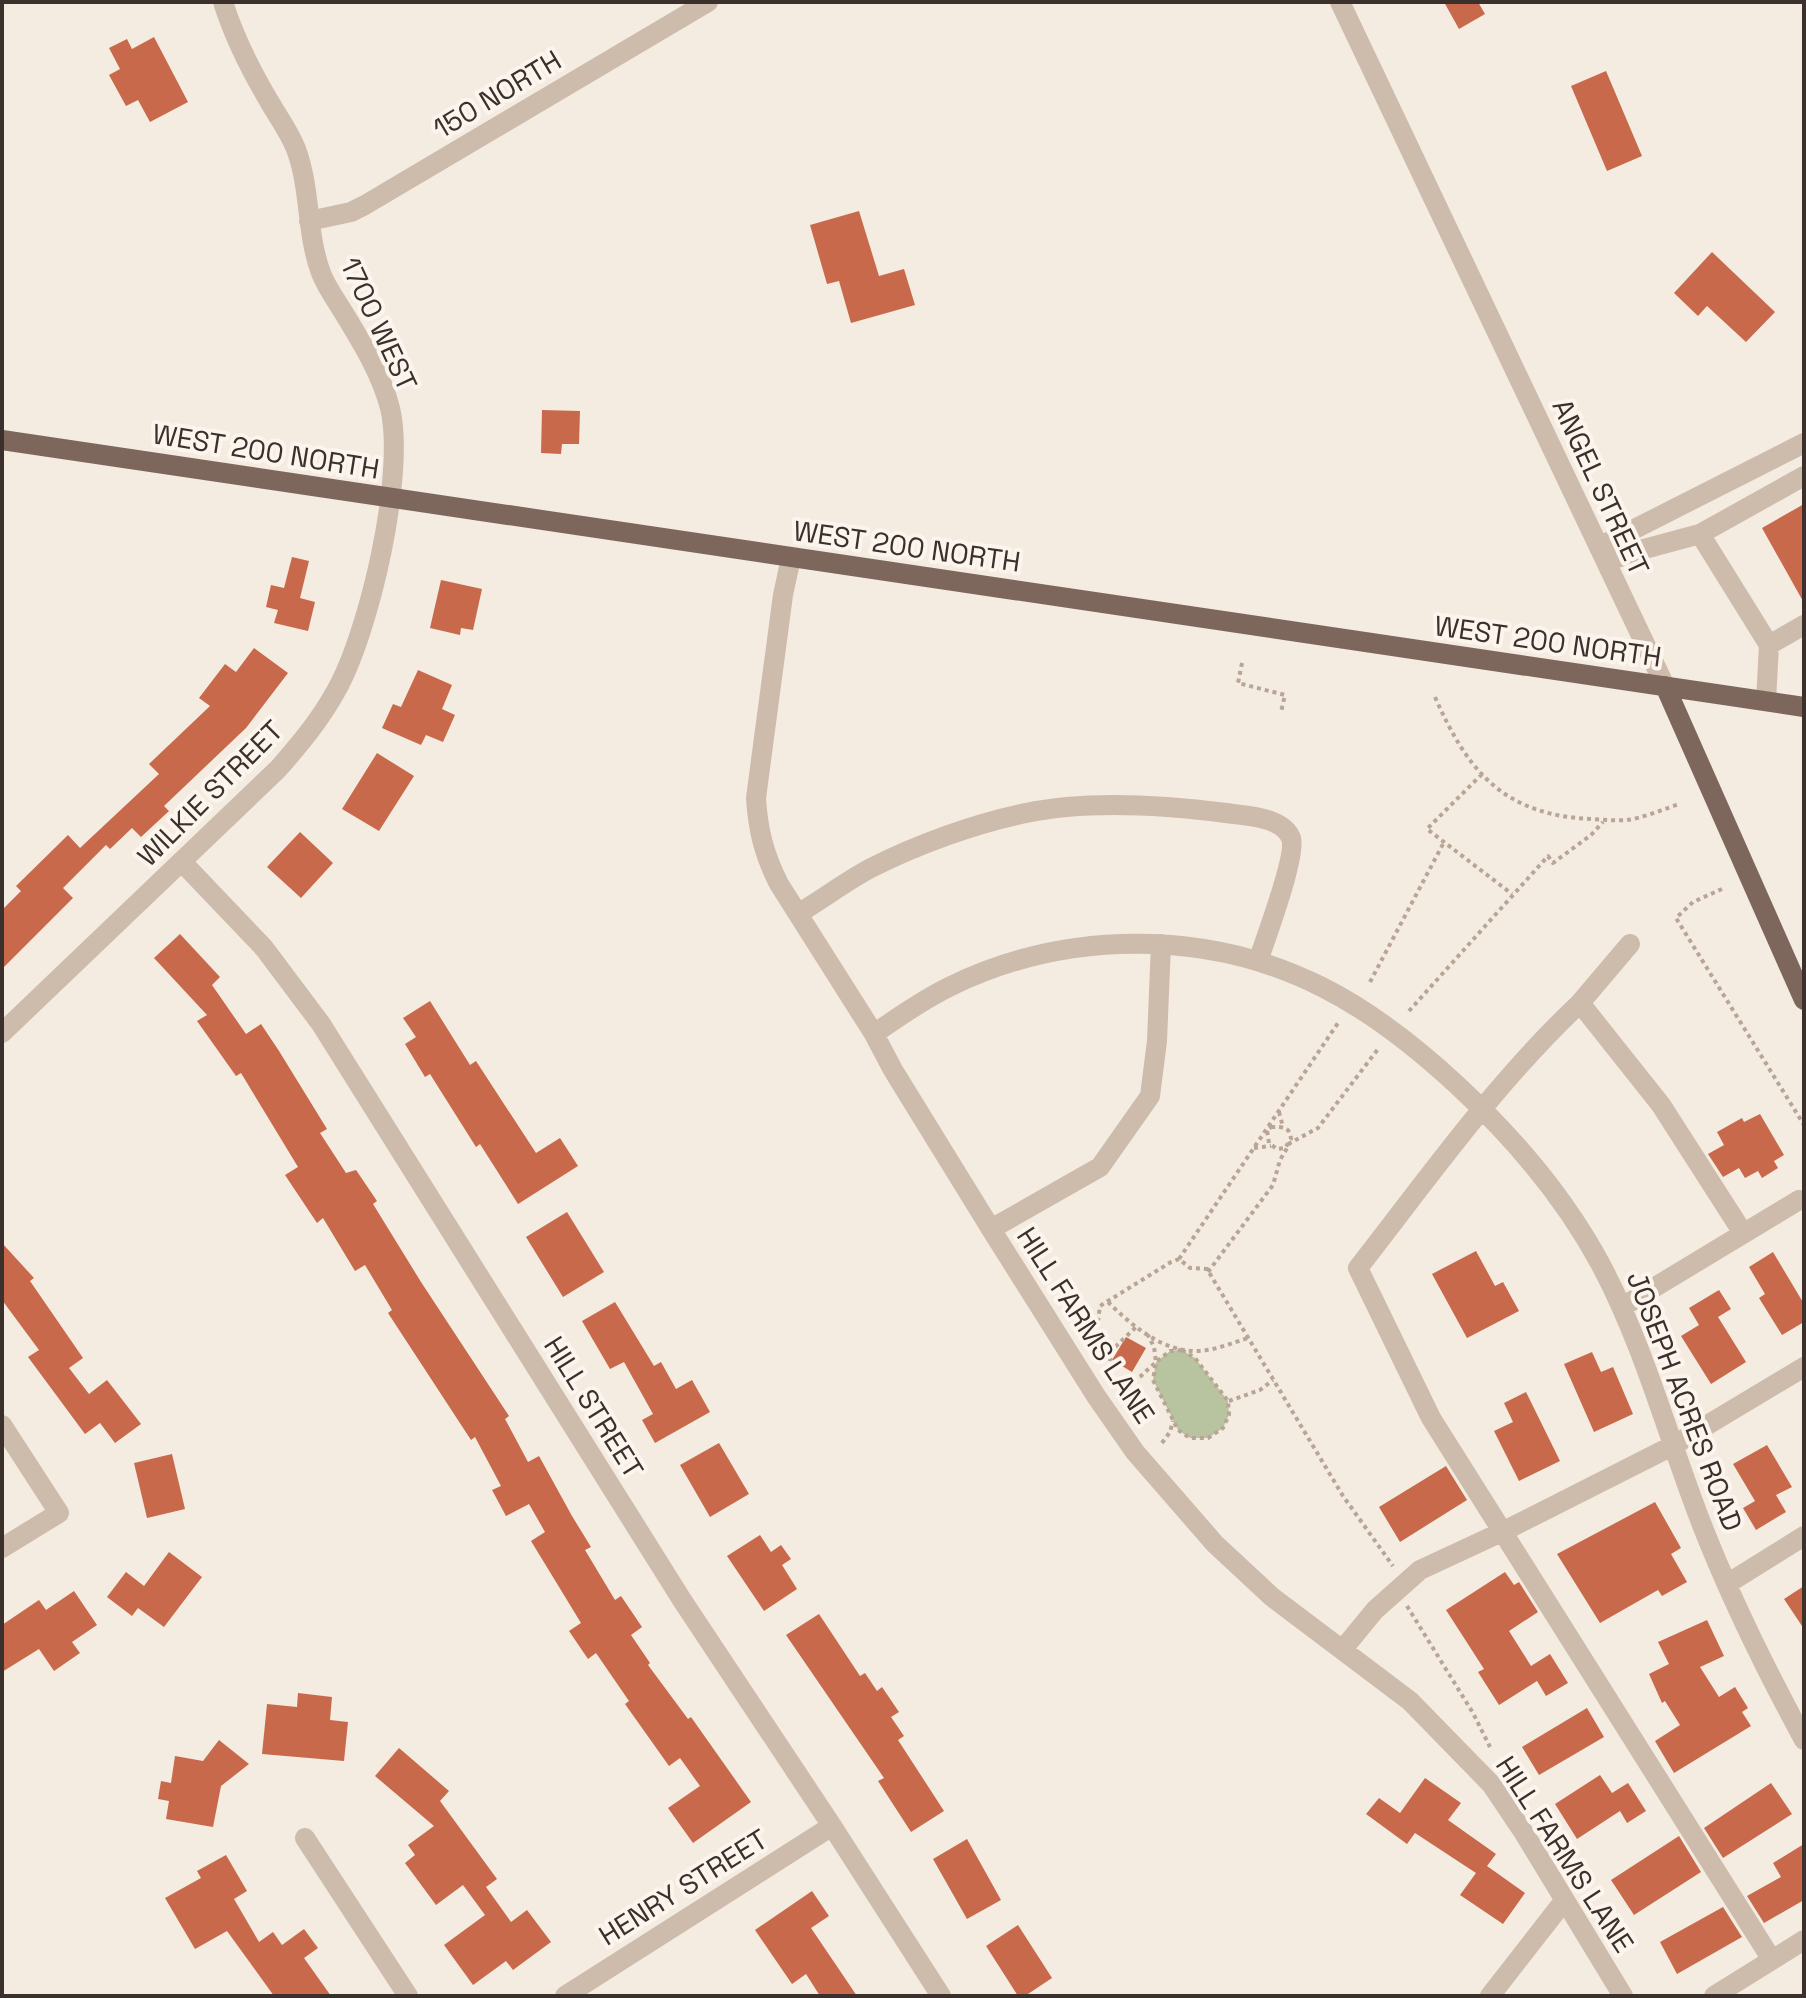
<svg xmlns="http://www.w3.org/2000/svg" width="1806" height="1998" viewBox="0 0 1806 1998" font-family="'Space Grotesk',sans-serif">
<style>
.green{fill:#b8c4a0}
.building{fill:#c8694b}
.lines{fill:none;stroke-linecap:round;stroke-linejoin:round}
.path{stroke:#b9a596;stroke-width:4;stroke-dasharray:4 4;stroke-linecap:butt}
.minor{stroke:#cdbbac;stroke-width:20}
.major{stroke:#7d675c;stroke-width:20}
.labels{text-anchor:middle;stroke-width:8;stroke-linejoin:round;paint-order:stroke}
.street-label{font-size:28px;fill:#3b302b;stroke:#fbf5ee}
</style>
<rect width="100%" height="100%" fill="#f4ebe1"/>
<path class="green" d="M1182,1350L1195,1358L1228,1401L1229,1415L1223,1428L1208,1438H1190L1178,1430L1153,1380L1156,1362L1170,1351Z"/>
<path class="building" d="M1444,2H1478L1485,14L1459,29Z
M154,37L188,102L150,122L138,100L126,106L109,75L120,69L109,48L127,39L132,49Z
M1606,71L1642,156L1607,171L1571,86Z
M859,211L879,276L904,269L915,305L851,323L839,281L827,284L810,225Z
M1712,252L1775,312L1746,342L1707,306L1698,316L1674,293Z
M542,410L580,411L579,444H562L561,454L541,453Z
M1804,504V603L1762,528Z
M292,557L309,561L300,598L315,602L308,631L274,623L278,610L266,607L271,585L284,588Z
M441,580L482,589L473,630L461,628L460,635L430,628Z
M254,648L288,673L246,728L164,806L169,811L141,837L132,828L110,849L106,845L63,888L73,898L2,969V910L21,891L16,886L68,835L80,848L159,774L149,764L210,706L199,698L225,664L236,672Z
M418,670L452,685L442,709L455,715L443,742L426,735L421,745L382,728L393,704L401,707Z
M377,753L414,776L379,831L342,809Z
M300,832L333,863L301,898L267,867Z
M180,934L220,977L212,985L246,1034L261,1024L279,1051L327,1129L320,1133L346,1173L356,1170L377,1201L373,1204L421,1282L509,1416L505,1419L528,1462L539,1456L572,1516L591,1547L585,1550L615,1600L621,1596L642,1627L631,1635L650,1663L648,1665L688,1719L691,1717L751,1802L693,1843L668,1808L700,1786L680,1758L669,1766L625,1704L629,1701L596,1653L588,1659L569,1631L581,1623L531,1541L545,1532L529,1504L506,1516L492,1490L501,1486L475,1437L471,1440L388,1313L392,1310L365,1265L355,1271L323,1218L317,1223L285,1175L298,1167L241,1073L236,1076L197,1021L207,1015L154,958Z
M430,1001L470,1065L476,1061L536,1153L560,1138L578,1166L518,1204L480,1144L476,1147L430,1074L425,1077L405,1044L416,1037L403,1018Z
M1760,1114L1784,1155L1774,1161L1778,1168L1762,1178L1758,1171L1745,1178L1739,1168L1723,1177L1708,1154L1724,1145L1717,1132L1742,1118L1744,1122Z
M567,1212L604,1272L563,1297L526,1237Z
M2,1243L34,1278L30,1281L83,1358L69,1368L89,1394L107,1380L141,1424L115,1443L100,1423L85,1434L28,1357L39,1350L2,1300Z
M1476,1251L1495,1286L1503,1282L1519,1311L1467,1338L1432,1274Z
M1773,1252L1804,1304V1322L1782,1335L1759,1298L1765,1294L1749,1267Z
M1719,1290L1731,1309L1718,1317L1746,1362L1711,1384L1681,1336L1699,1325L1689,1308Z
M615,1302L654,1366L661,1362L676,1389L692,1380L710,1412L655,1443L642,1420L653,1414L624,1362L610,1369L582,1321Z
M1126,1337L1146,1348L1132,1372L1112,1360Z
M1592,1352L1601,1372L1613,1367L1633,1414L1594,1432L1564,1364Z
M1526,1392L1560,1461L1519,1481L1494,1431L1513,1422L1504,1403Z
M719,1443L749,1494L710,1517L680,1465Z
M1767,1445L1792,1487L1776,1495L1786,1512L1756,1530L1743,1508L1755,1501L1733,1464Z
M172,1454L185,1509L147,1518L134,1463Z
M1446,1466L1467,1500L1400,1542L1379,1507Z
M1655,1502L1681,1548L1671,1554L1687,1582L1662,1596L1658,1590L1600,1623L1557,1554Z
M760,1535L771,1552L781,1545L791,1559L782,1565L797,1589L764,1611L727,1556Z
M169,1552L202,1577L164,1627L138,1608L132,1616L107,1597L126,1572L144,1586Z
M1505,1572L1514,1585L1519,1582L1538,1612L1509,1631L1531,1666L1550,1654L1568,1683L1546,1696L1537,1681L1499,1705L1478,1672L1484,1669L1446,1610Z
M1804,1586V1629L1784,1599Z
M74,1591L97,1625L72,1642L80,1653L54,1671L39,1649L2,1672V1625L39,1600L46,1610Z
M819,1614L860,1676L865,1673L877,1691L882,1687L899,1712L891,1717L904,1736L898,1740L944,1811L911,1832L878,1781L884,1778L786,1635Z
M1707,1620L1724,1656L1700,1667L1719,1697L1735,1687L1748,1708L1742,1712L1751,1726L1674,1773L1655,1741L1680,1725L1665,1701L1662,1703L1649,1674L1669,1664L1658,1642Z
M298,1693L332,1697L330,1720L348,1722L344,1761L262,1754L267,1704L297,1707Z
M1587,1708L1604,1737L1539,1775L1522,1747Z
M219,1740L249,1764L221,1786L213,1827L166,1819L169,1801L158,1799L161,1781L171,1783L175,1756L203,1761Z
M399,1748L449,1791L440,1801L497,1879L486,1887L511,1922L527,1910L551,1942L513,1970L506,1961L473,1985L444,1945L485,1915L463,1885L436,1905L405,1863L415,1855L408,1845L434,1826L375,1776Z
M1600,1775L1612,1793L1628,1783L1646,1811L1627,1823L1620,1811L1577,1839L1555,1804Z
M1425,1778L1461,1803L1448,1820L1496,1854L1487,1866L1525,1893L1503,1924L1460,1895L1476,1873L1415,1833L1407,1844L1366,1814L1379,1798L1400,1813Z
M1771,1783L1792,1814L1723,1858L1704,1828Z
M1679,1836L1701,1872L1634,1915L1611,1880Z
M967,1839L1001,1900L967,1919L933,1859Z
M1804,1844V1900L1764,1923L1747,1896L1781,1877L1773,1863Z
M226,1855L247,1891L234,1899L259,1942L273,1932L282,1945L304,1929L318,1948L304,1958L331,1996H274L227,1931L195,1949L165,1898L201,1878L197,1871Z
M812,1891L829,1916L811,1928L857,1996H820L806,1974L792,1984L755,1930Z
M1723,1907L1742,1937L1677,1974L1660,1942Z
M1018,1925L1052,1978L1025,1996H1018L986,1946Z"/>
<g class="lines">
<path class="path" d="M1242,663L1238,683L1285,695L1281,712
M1435,697C1465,765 1498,810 1577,818C1593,819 1610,821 1627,820C1644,818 1663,809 1680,804
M1482,774L1427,829L1512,894
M1722,889L1693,902L1676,918L1804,1125
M1370,982L1443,844
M1409,1011L1548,856L1553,863L1591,835L1603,822
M1279,1112L1283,1127
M1271,1127C1282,1127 1290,1126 1291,1139L1285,1148L1277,1149L1269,1143L1267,1130Z
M1254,1148L1271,1146
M1179,1259L1338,1023
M1208,1272L1273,1185L1280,1160L1290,1143L1318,1128L1378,1049
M1108,1302C1131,1325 1164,1353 1199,1351C1216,1350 1232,1343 1248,1338
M1084,1330L1098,1321L1100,1306L1171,1262L1179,1259L1190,1268L1207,1269L1343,1496L1393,1566
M1182,1350L1195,1358L1228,1401L1229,1415L1223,1428L1208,1438H1190L1178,1430L1153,1380L1156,1362L1170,1351Z
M1108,1369L1112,1350L1136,1327
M1118,1387L1141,1376L1156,1362L1154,1347L1148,1335
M1229,1401L1260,1390L1273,1380
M1162,1443L1170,1432L1173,1421
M1407,1606L1473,1713L1490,1747"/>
<path class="minor" d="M1340,2L1665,686
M309,221L351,212L365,205L708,2
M1599,547L1804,443
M791,558L783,595L756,798C758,830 764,855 779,884L874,1034L893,1070L991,1229L1096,1396L1135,1452L1215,1544L1272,1597L1410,1701L1491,1784L1524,1833L1623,1996
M1606,562L1633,552L1700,534
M1769,645L1804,625
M1766,701L1769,645L1700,534L1804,476
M182,862L264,948L321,1024L682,1600L832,1826L941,1996
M799,913C823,899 846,881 871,868C916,845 976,823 1026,813C1087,800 1164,805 1226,813C1245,816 1282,816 1291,838C1297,854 1265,941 1258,961
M1580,1003L1630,944
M2,1033L278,769C300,744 320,720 336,691C369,633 406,474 390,408C381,373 361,341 342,310C335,299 326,286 321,273C306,233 311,189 296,149C289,131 278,117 269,101C250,69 234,37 223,2
M874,1034C898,1017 924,999 951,986C1066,930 1207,929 1322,987C1372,1012 1416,1047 1457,1085C1513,1137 1565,1198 1601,1265C1645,1348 1668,1438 1702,1525C1731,1599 1766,1670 1804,1740
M991,1229L1100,1167L1150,1096L1157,1041L1161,944
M1743,1233L1661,1105L1580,1003C1496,1082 1429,1177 1358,1268L1431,1418L1772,1960
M1622,1307L1799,1200
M2,1425L59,1513L2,1548
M1727,1584L1804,1536
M1343,1649L1375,1610L1420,1570L1504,1531L1674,1445L1804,1367
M305,1838L408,1996
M565,1996L832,1826
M1490,1996L1564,1901
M1714,1996L1804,1940"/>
<path class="major" d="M2,440L1804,707
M1665,686L1804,1000"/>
</g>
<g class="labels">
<g class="street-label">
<text transform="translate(497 94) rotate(-31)" y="10">150 NORTH</text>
<text transform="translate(379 324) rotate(65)" y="10">1700 WEST</text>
<text transform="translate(266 451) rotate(9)" y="10">WEST 200 NORTH</text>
<text transform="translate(1601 487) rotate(65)" y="10">ANGEL STREET</text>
<text transform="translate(907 546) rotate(8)" y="10">WEST 200 NORTH</text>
<text transform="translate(1548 641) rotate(8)" y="10">WEST 200 NORTH</text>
<text transform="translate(210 793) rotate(-45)" y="10">WILKIE STREET</text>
<text transform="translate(1086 1325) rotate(57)" y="10">HILL FARMS LANE</text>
<text transform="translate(1685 1401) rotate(69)" y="10">JOSEPH ACRES ROAD</text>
<text transform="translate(594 1407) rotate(58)" y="10">HILL STREET</text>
<text transform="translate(1565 1854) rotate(57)" y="10">HILL FARMS LANE</text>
<text transform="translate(683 1887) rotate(-32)" y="10">HENRY STREET</text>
</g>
</g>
<rect width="1806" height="1998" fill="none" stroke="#3b302b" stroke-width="8"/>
</svg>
